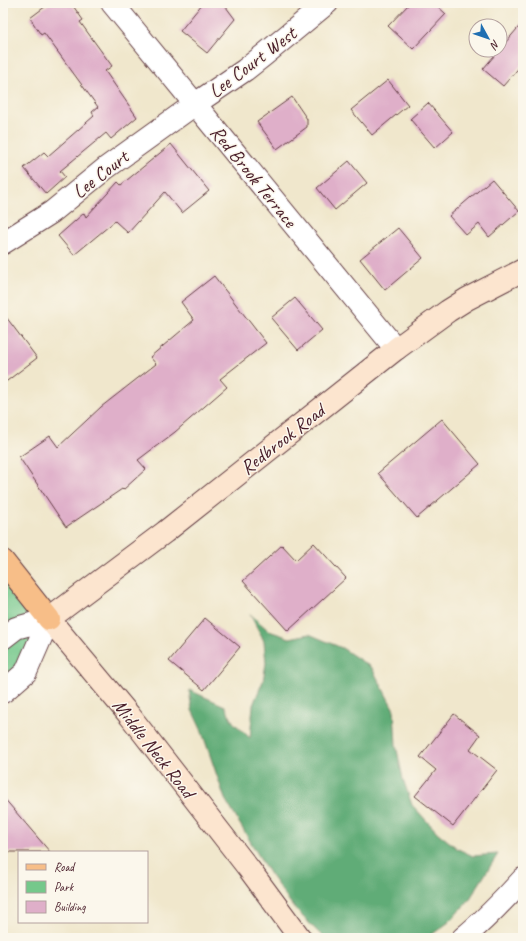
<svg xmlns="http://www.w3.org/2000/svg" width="526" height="941" viewBox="0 0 526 941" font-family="Caveat,sans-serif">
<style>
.green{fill:#75c88b;stroke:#60745b}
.forest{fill:#60ac77;stroke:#556651}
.building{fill:#dfafc9}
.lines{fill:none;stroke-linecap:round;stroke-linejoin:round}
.minor-casing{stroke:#633d43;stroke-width:24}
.secondary-casing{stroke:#633d43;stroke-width:24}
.primary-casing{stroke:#633d43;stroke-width:24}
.minor{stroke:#fff;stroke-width:22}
.secondary{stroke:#fce5cf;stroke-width:22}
.primary{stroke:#f7be88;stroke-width:22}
.labels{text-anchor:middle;stroke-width:3;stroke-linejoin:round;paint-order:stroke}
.street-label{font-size:20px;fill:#4a1f2b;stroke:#fbf7ec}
</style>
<rect width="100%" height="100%" fill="#fbf7ec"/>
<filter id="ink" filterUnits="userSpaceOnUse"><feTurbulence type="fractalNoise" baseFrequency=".025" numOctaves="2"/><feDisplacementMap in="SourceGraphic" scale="8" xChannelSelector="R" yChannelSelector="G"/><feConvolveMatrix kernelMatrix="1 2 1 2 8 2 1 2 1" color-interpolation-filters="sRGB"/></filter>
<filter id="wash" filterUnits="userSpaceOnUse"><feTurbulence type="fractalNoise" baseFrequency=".012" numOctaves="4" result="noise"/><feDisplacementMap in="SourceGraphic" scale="16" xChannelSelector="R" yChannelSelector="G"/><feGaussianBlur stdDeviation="0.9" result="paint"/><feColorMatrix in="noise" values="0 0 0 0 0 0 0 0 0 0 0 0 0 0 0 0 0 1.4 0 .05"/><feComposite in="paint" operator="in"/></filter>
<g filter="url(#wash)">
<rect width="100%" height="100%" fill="#f0e7cc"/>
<path class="green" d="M3,558L48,617L3,636Z
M40,627L19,671L3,685V646Z"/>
<path class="forest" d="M250,614L269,631L290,638L309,634L342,648L372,668L394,710L396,745L403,779L412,805L438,833L458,849L473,856L498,854L469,900L449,922L427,938H324L295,909L269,873L225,799L201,729L192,710L189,690L225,706L233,722L250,738L253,705L263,681L266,663L264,641Z"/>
<g id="blocks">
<path class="building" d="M50,3H71L83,20L80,22L112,66L105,71L137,117L111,139L106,133L60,171L65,177L46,194L24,168L44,152L48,156L94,116L92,112L98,107L44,33L41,35L30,18Z
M203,3H223L235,19L207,53L180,31Z
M410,3H434L446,14L413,49L388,26Z
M523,22V63L503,86L483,69Z
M388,80L408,105L372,135L351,110Z
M292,97L307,119V127L277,149L257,122Z
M428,103L453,132L435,148L410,119Z
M171,144L209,191L182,213L165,192L128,233L115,221L74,255L58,236L84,213L86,217L118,182L121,185Z
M349,161L367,183L335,210L317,188Z
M492,179L519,211L489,237L479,224L466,235L449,216Z
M398,228L423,258L385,290L360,259Z
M214,276L266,343L220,379L227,387L175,432L138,460L146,469L123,490L122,489L66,527L19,457L50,436L58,447L101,407L156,364L150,357L194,320L181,302Z
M295,298L322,330L298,350L271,318Z
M3,313L37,358L3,384Z
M442,419L480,464L417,518L378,473Z
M314,543L346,578L288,631L243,581L282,545L296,560Z
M205,618L240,647L204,690L169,661Z
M454,714L480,735L470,749L497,770L453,826L415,796L436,770L420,757Z
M3,797L50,852H3Z"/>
</g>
</g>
<g filter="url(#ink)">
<use href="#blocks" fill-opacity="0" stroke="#633d43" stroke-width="1"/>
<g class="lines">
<defs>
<path id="minor" d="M112,3L396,349
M3,243L52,212L106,168L195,104L245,70L264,55L327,3
M3,638L16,628L49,619
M3,692L26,672L49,619
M463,938C485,920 504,900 523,879"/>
<path id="secondary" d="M300,938L249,869L130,716L49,619L165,532L396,349L448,311L467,299L523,270"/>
<path id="primary" d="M3,561L49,619"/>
</defs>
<use href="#minor" class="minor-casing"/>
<use href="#secondary" class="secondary-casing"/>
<use href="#primary" class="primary-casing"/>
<use href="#minor" class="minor"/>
<use href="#secondary" class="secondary"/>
<use href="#primary" class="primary"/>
</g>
</g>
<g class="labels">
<g class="street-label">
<text transform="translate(252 62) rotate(-37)" y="7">Lee Court West</text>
<text transform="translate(100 174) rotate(-38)" y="7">Lee Court</text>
<text transform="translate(254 176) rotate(51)" y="7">Red Brook Terrace</text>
<text transform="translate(282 439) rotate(-38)" y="7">Redbrook Road</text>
<text transform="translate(154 748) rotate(52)" y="7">Middle Neck Road</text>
</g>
</g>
<rect width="526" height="941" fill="none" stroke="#fbf7ec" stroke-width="16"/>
<rect x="18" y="851" width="130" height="72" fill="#fbf7ec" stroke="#b4a19f"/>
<rect x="26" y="864" width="20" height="6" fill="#f7be88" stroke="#b4a19f"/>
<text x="54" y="871" font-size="12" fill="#4a1f2b">Road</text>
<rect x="26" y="881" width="20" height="12" fill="#75c88b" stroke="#b4a19f"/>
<text x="54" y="891" font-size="12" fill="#4a1f2b">Park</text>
<rect x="26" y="901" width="20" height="12" fill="#dfafc9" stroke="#b4a19f"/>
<text x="54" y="911" font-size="12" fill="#4a1f2b">Building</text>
<g transform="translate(488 38) rotate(130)"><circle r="19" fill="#fbf7ec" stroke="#b4a19f"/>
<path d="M0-3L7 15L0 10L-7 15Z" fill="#1f6fb2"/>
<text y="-6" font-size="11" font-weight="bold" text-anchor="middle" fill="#4a1f2b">N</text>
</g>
</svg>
